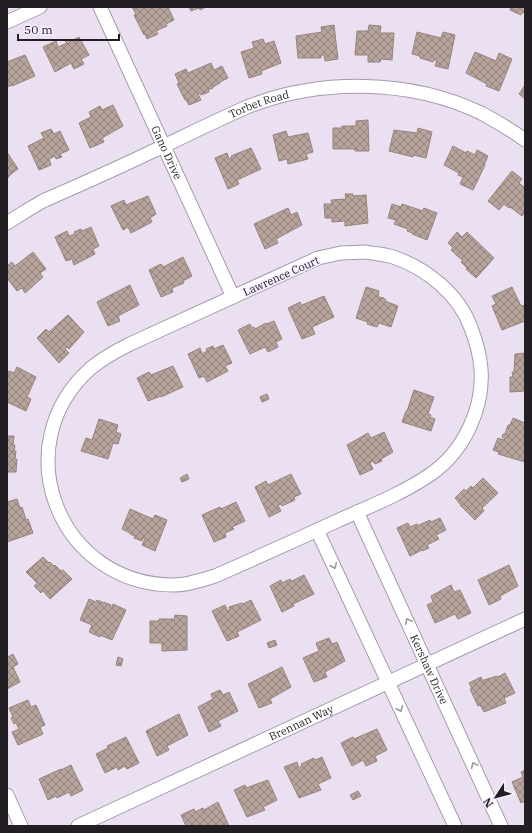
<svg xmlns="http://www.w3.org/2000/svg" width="532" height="833" viewBox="0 0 532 833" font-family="'IBM Plex Serif',serif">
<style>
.building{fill:url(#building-cross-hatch);stroke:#96837c}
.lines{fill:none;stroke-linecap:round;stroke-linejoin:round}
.minor-casing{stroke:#a59bab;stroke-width:15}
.minor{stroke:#fff;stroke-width:13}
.oneway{stroke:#9c9a9c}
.labels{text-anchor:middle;stroke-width:3;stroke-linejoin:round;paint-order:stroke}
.street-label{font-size:11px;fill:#221e24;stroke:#f8eeff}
</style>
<defs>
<pattern id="building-cross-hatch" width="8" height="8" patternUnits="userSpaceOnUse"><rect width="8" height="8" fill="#b6a39b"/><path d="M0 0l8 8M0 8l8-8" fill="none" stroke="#94847e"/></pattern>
</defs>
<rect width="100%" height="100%" fill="#ebe0f1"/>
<path class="building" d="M132,7H168L174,20L166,24L167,26L156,31L158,34L147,39L145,34L144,35L134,15L136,14Z
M189,7H206L200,10L199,8L191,11Z
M511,7H525V13L523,12L521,15L510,10Z
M334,25L338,59L325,61L324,55H321V58H298L296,36L322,32L321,27Z
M369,25L381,26L380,33H394L392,60L381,59L380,62H368V55H355L357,31H368Z
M417,32L441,38L443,32L455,35L448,69L435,66L437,60H434L433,62L420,58V56L412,54Z
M79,37L89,55L81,59L84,64L74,69L71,63L55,72L43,47L56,41L58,47L67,43L65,41L70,39L71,41Z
M263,39L265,44L274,41L281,63L261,71L262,74L249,78L241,52L254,48L252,42Z
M475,52L496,61L499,53L512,59L499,91L486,86L487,84L466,73Z
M25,55L35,76L12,86V85L7,87V62Z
M211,63L214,70L222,66L228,78L220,82V83L213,87V88L208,90L209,92L201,95L200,93L198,94L201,100L189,105L186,100H185L177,84L179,83L175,74L186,69L188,73Z
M525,85V99L519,94Z
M113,105L123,126L102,138L104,142L90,148L79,123L91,117L89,112L100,106L102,110Z
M368,120L369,151H355V149H333V128H342V126H356V121Z
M418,128L432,132L426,158L413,155V157L389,151L394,130L417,133Z
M51,129L54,134L60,131L69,150L60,154L62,157L56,159L55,156L49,159L51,165L39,170L28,146L44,138L41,133Z
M286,131L288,137L308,133L313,152L306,154L308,159L288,164L287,159L279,161L273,135Z
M453,146L466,153L467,151L475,155L477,150L488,156L484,165H485L473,190L460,184L463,177L458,175L459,173L444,165Z
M251,148L261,169L237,180L239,184L228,189L215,158L227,153L229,159L232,157L231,156Z
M7,152L18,169L11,174L7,179Z
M512,171L522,179L519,183L525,188V212L522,216L510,207L509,208L504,204L499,210L488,201Z
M345,194H353V196L366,195L368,223L345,226V221L332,222V218H325L324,204H332L331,200L346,199Z
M148,196L156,214L150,218L152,222L131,233L128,227L123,230L111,206L124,200L126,205Z
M392,204L401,207L402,204L423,211L424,208L437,213L427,240L412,234L413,233L407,231L408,229L394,224L396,220L388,218Z
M288,208L291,215L297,212L302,225L276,239L278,243L265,249L254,224Z
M91,227L99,246L93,249L95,254L74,265L72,259L66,261L55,237L67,231L69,236L75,234L74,232L81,229L82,231Z
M457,232L462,237L467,232L494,258L476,278L466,269L467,268L461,262L463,261L451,250L453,248L448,243Z
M33,252L46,269L40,273L43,277L25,293L22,288L17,291L7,278V266L12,262L15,266Z
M183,257L192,276L183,281L184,283L172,288L173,292L161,297L149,270L161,264L163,267Z
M130,285L139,305L118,316L120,321L108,326L97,302Z
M366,287L379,291L378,297L384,298V299L386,300L385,301L398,306L391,327L379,323L377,327L367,324L368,322L356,318Z
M512,287L521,306L523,305L525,310V321L502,330L492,306L496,304L492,296Z
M324,296L334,317L312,327L315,334L302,339L288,308L300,302L302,305Z
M68,315L84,332L69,349L67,347L65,349L69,353L59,363L37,338L46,329L49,332Z
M274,321L282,339L276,342L278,347L268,352L265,347L250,354L238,330L250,324L252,328L254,327L255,329L266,323V324Z
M223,345L232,363L225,366L228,371L207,382L204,376L199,378L188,354L200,348L202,354L207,351L206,349L213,346L214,349Z
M525,353V391L510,392V377H513L512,372H514L515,354Z
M173,366L183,387L161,397V396L148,401L137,378L149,372L151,375Z
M17,367L36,377L27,397L31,399L26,411L7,402V375L9,371L14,373Z
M414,390L434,397L428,414L431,415L430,417L435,419L431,431L402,422L406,411H407Z
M267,394L269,399L262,402L260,397Z
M513,418L525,423V462L498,454L499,452L493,450L498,438L504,440L505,439L502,437L503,434H505L508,425H510Z
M99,419L118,425L116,432L121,434L118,444L113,443L108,459L81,451L86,438L92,440Z
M384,432L393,452L381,459L382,461L375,464L373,461L370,463L373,469L360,475L347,445L368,433L371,438Z
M7,436H14L13,445H15L14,451H16L15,459H17L16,472H7Z
M187,474L189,479L182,482L180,478Z
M291,474L301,494L294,497L295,500L282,506L281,504L278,505L281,511L269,517L255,487L266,481L268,485Z
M483,478L498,493L482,508L484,511L475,520L460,505H461L455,498L464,489L466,491L471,486L473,488Z
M17,499L20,508L22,507L26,520L28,519L33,533L7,542V502Z
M236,502L245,521L232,527L234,529L225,533L226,537L214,542L202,515L220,507L221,509Z
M130,509L153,519L155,515L167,520L155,551L142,545L145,539L143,538L142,541L134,538L135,536L130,534V533L122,529Z
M440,518L446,530L436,535L439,539L427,545L429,548L422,551L421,549L420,551L410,556L397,528L408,523L410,527L417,524V526L430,520L431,522Z
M43,557L49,563L50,562L54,566L55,565L61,571L63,570L72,579L50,599L43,591L41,593L34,586L37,583L26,572Z
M509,565L518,586L502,595L500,596L501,599L489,605L478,580Z
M304,575L314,594L293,604L294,606L282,612L270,586L281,580L282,583L290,579L292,581Z
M451,585L454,592L460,590L471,613L458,619L455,614L435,623L427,605L433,602L431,596Z
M89,599L96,602L97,600L104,603V602L111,605L110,608L111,609L113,604L126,610L112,640L100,635V637L89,632L92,625L80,620Z
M251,600L261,620L237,632L239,636L227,641L212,611L225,605L228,611L230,610L229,607L242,603L243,604Z
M175,615L187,616V650L162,651V643H150V621H159V619H173V621H174Z
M329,638L332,644L337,642L345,661L325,672L327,677L314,682L303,658L319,651L316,643Z
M275,640L277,645L269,648L267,643Z
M7,654L8,657L13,654L18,664L13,667L20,682L7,689Z
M118,657L123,659L121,666L116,665Z
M282,667L291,687L270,699L272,703L259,708L248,684Z
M505,673L515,693L504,698L506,703L484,712L480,705L478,706L470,689H472L469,683L481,677L484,683L485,682L484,680L497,676L498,677Z
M220,690L223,695L229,692L238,711L218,721L221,726L209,732L198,707L213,699L211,694Z
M28,700L31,707L36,705L45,725L40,727L43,734L18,745L12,732L19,729L16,723L14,724L11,718L13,717L9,708Z
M179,714L188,735L167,746L169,750L157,756L146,731Z
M377,729L387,750L375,756L377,761L366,766L363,760L352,766L341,743L353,737L354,739Z
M126,737L139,763L127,769L125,766L118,770L117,767L105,773L96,754L108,748L107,746Z
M322,757L331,778L318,784L321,790L299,798L284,767L297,762L299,768L302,766L301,764L314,758L315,760Z
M71,765L83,790L71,796L69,792L57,798L56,796L48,800L39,779L61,769V770Z
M525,770V801L521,803L512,782L523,777L521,772Z
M268,780L277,800L263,807L265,810L247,817L234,790L245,785L246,788Z
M358,791L361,796L353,800L350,795Z
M218,802L229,826H186L181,815L194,809L195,812L203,808L204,810Z"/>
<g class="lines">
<defs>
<g id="minor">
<path id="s1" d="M100,7L233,297"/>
<path d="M7,22L40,7"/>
<path id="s2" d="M7,223L26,211L43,201C79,185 116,169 151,152C183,137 215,121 247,107C320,78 410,79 481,113C496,121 511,130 525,140"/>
<path d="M366,252C375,254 385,254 393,257C426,268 459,294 471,328C476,341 480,355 481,369C484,408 464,451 431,474C402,494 368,507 337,521C296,540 256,558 215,576C202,580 188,585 174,585C58,585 4,445 91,368C103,358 116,351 130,344L318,258L341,253Z"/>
<path id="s3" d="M357,512L501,826"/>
<path d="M317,530L455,826"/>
<path d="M7,795L21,826"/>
<path id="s4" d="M78,826L525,619"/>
</g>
</defs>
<use href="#minor" class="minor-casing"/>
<use href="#minor" class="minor"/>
</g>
<defs><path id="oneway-chevron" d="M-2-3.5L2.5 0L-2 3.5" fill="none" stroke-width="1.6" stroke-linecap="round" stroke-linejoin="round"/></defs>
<g class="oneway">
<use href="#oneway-chevron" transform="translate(334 566) rotate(65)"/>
<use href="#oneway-chevron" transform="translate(408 621) rotate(-115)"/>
<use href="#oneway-chevron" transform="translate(400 709) rotate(65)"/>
<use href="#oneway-chevron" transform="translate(474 765) rotate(-114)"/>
</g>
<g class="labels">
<g class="street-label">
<text dy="4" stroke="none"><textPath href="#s2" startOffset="279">Torbet Road</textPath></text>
<text dy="4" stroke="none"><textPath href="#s1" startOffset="160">Gano Drive</textPath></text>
<text transform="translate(281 276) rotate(-24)" y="4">Lawrence Court</text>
<text dy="4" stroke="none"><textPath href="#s3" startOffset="173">Kershaw Drive</textPath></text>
<text dy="4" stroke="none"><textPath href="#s4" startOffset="246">Brennan Way</textPath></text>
</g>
</g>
<rect width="532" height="833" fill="none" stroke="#221e24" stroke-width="16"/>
<g transform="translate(496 797) rotate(234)" stroke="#f8eeff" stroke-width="3" paint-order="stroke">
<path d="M0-3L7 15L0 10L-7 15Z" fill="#221e24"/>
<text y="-6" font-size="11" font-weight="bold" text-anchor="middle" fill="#221e24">N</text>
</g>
<path d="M18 34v6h101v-6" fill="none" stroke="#221e24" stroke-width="2"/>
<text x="24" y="34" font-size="12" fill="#221e24" stroke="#f8eeff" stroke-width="3" paint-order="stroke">50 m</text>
</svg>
